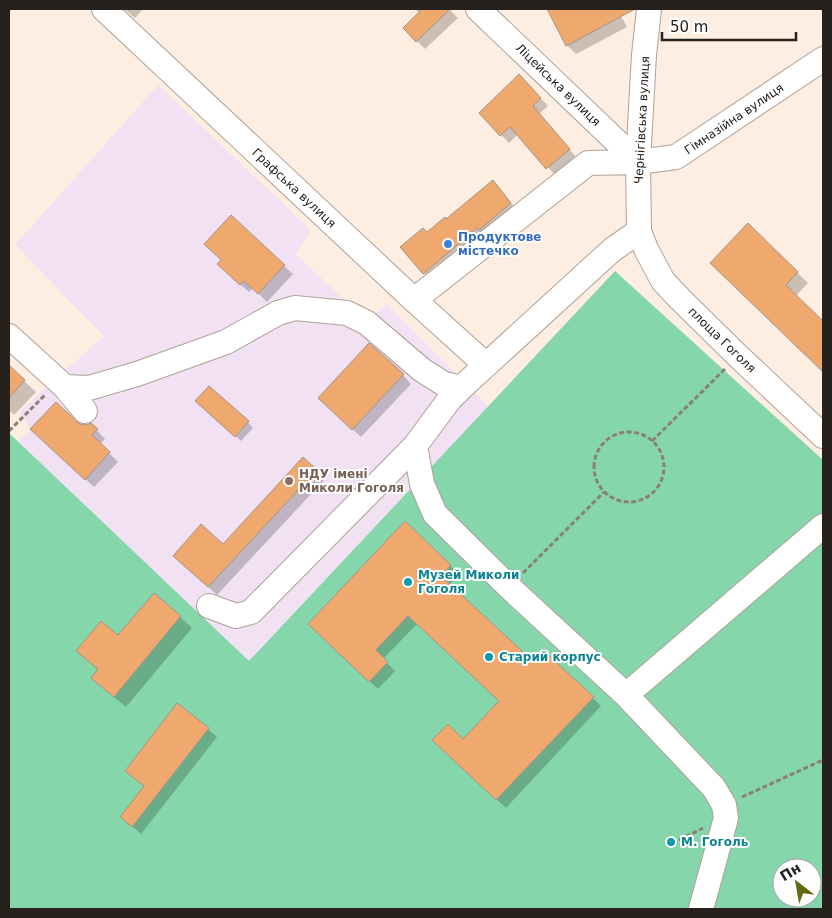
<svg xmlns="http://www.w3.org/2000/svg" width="832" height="918" viewBox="0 0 832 918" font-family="'DejaVu Sans',sans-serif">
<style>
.education{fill:#f1e1f3;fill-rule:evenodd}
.green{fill:#85d7ab;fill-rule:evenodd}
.shadow{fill:#0003}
.building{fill:#efa86e;stroke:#a19388}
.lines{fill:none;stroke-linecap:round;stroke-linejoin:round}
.minor-casing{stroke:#b0a195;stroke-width:26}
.path{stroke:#8a8077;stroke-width:3;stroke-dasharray:5 2.5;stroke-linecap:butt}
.minor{stroke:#fff;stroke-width:24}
.shop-dot{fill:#3f7fe0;stroke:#fefefe;stroke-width:2}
.education-dot{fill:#8d6e63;stroke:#fefefe;stroke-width:2}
.culture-dot{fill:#0f9aa8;stroke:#fefefe;stroke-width:2}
.labels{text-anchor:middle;stroke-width:4;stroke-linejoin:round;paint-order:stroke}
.street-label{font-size:12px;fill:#27211d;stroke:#fefefe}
.shop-label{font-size:12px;font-weight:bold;fill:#366cbe;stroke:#fefefe;text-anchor:start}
.education-label{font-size:12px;font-weight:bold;fill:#785e54;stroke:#fefefe;text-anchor:start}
.culture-label{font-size:12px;font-weight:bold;fill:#0d838f;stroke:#fefefe;text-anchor:start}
</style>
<rect width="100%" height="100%" fill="#feeee1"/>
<path class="education" d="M158,85L311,230L296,254L366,321L387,304L487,405L703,605L750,580L823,909H9V451L31,429L19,412L104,336L15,245ZM782,868H812V898H782Z"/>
<path class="green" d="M615,271L823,460V909H9V433L249,661ZM782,868H812V898H782Z"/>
<path class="shadow" d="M124,9H143L135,18Z
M415,9H449L458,18L425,49L404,28L419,13Z
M550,9H617L627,27L576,54L567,45L549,10Z
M519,76L548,106L539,114L576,157L555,175L518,134L509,143L480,113Z
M501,191L519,212L432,281L424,273L427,234L446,221Z
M748,225L808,283L796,296L823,323V371L812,359Z
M223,261L284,266L293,274L267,302L253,288L249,292L227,273Z
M9,367L36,392L14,415L9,410Z
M403,375L411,384L361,437L328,406Z
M202,406L248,422L253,428L241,441Z
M91,424L105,439L100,444L118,462L94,487L41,437L79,425L87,426Z
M316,471L325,479L217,595L183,564L223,545Z
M405,523L459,574L449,585L535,665L593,698L601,706L506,808L443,749L463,741L500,701L417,624L383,659L395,671L378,689L318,633Z
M154,595L180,617L192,628L126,707L104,689L93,677L98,670L78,651L118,637Z
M178,705L208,729L217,737L141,834L121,817L145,787L126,770Z"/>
<path class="building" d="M422,9H450L416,42L403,28Z
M547,9H635L566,46Z
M519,74L541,98L533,106L570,149L546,169L510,127L500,136L479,113Z
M493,180L511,203L479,230L477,228L423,274L400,247L423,228L427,232L445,217L446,219Z
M231,215L285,265L258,294L244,281L240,285L217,264L221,260L204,244Z
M748,223L798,272L786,285L823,321V372L710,263Z
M369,343L404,374L352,430L318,398Z
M9,365L25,380L9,398Z
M209,386L249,421L235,437L195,401Z
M56,402L80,424L87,425L91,423L98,429L92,435L110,452L85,480L30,429Z
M303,457L317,470L208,587L173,556L201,524L223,544Z
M405,521L451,565L441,576L535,663L545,652L594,697L496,800L432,740L448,724L463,739L499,701L408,616L376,650L388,662L369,682L308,624Z
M154,593L181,616L114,697L91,678L98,669L76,651L101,621L118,635Z
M177,703L209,728L132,827L120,817L144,786L125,771Z"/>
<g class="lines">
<defs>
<path id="minor" d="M104,9L414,300L486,365
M478,9L638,162
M649,9L644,55L638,162L639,231L646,249L663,281L680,299L738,356L823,436
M639,231L612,250L461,388L449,400L415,446L422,484L435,514L509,587L626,695L714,788L724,805L726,818L701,909
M414,300L588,163L638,162L676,157L823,59
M9,336L65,387L85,411
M65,387L89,388L137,374L226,342L278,313L295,308L347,313L367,323L422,370L444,384L461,388
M209,606L236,616L251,612L415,446
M626,695L823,526"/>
</defs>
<use href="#minor" class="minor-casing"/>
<path class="path" d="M9,431L46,394
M594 467a35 35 0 1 1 70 0a35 35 0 1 1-70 0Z
M652,441L725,369
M523,573L604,492
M742,797L823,760
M679,840L703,828"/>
<use href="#minor" class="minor"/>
</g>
<circle class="shop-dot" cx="448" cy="244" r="5"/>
<circle class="education-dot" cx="289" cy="481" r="5"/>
<g class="culture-dot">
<circle cx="408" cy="582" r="5"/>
<circle cx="489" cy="657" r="5"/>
<circle cx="671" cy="842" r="5"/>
</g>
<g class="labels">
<g class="street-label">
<text transform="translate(558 85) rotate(44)" y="4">Ліцейська вулиця</text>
<text transform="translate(734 119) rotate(-34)" y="4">Гімназійна вулиця</text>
<text transform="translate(642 120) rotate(-87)" y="4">Чернігівська вулиця</text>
<text transform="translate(294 188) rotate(43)" y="4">Графська вулиця</text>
<text transform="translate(722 340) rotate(44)" y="4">площа Гоголя</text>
</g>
<g class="shop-label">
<text x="458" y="241">Продуктове<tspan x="458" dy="14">містечко</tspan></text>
</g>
<g class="education-label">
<text x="299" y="478">НДУ імені<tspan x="299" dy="14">Миколи Гоголя</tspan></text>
</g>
<g class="culture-label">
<text x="418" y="579">Музей Миколи<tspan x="418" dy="14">Гоголя</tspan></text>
<text x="499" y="661">Старий корпус</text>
<text x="681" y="846">М. Гоголь</text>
</g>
</g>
<rect width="832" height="918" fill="none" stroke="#27211d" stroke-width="20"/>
<g transform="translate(797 883) rotate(329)"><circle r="24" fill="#fefefe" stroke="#a8a6a4"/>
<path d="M0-4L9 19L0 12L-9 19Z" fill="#626b11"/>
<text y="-8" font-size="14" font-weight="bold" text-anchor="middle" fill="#27211d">Пн</text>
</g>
<path d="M662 32v8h134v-8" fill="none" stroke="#27211d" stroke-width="2.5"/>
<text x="670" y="32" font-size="15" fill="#27211d" stroke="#fefefe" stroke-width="4" paint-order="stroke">50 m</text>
</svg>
